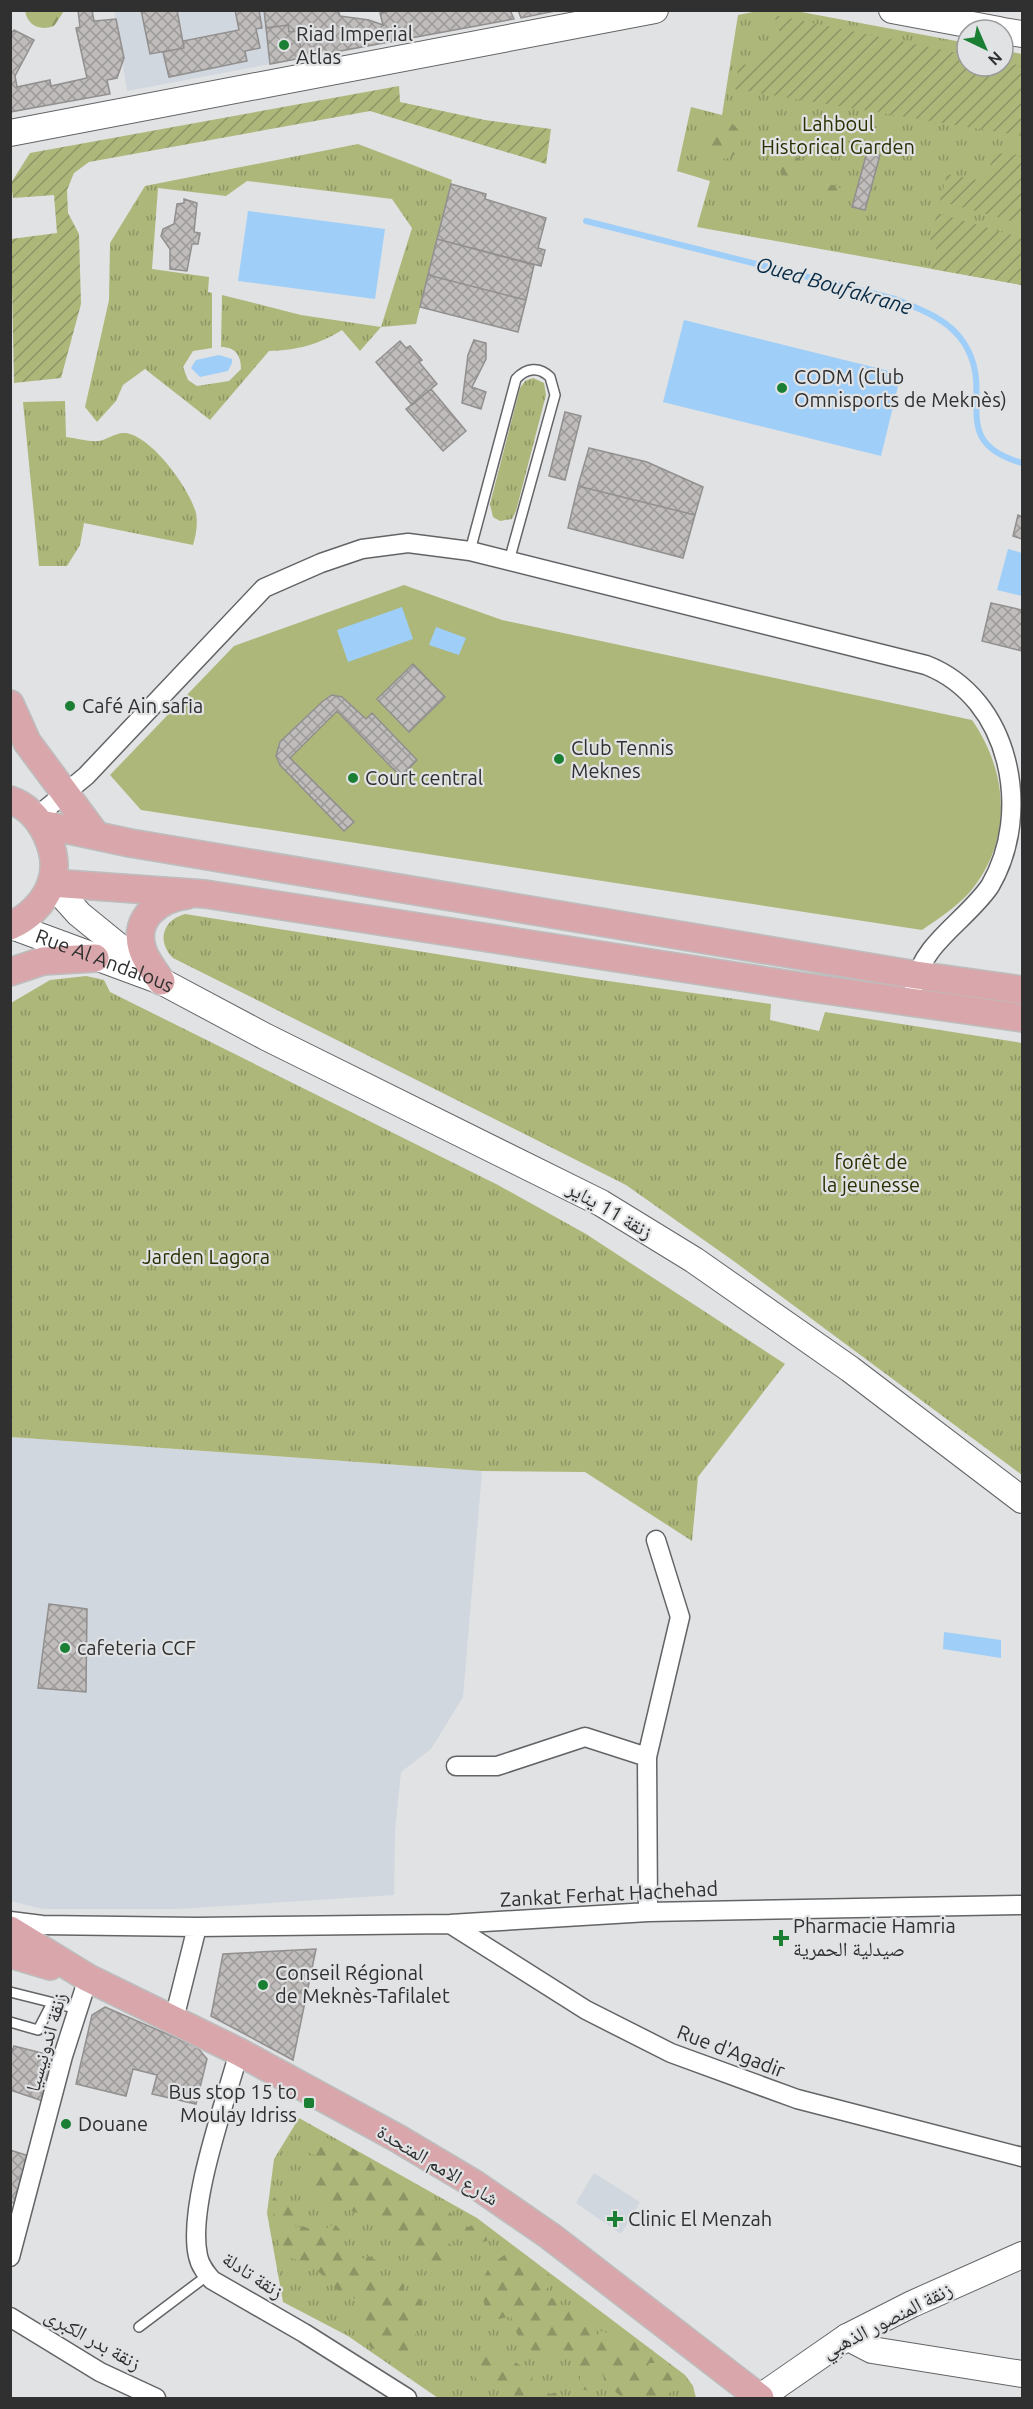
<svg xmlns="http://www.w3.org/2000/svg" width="1033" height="2409" viewBox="0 0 1033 2409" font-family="Ubuntu,'Noto Naskh Arabic',sans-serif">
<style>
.built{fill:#d0d7df}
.grass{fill:url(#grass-tufts);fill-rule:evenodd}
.forest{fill:url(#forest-firs)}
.garden{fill:url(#garden-furrows)}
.pitch{fill:#adb77a}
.water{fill:#9fcef8}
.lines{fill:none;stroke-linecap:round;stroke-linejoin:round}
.stream{stroke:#9fcef8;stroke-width:6}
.building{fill:url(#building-cross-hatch);stroke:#928f8f;stroke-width:1.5}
.service-casing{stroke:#626466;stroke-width:12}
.minor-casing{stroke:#626466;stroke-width:21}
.secondary-casing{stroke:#626466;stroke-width:28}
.primary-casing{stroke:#bdbdbd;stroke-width:30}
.service{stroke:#fff;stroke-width:9}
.minor{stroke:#fff;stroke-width:18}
.secondary{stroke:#fff;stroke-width:26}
.primary{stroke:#d9a7ab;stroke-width:27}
.poi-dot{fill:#1a7f33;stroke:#e0e2e4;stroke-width:2}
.labels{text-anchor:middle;stroke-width:4.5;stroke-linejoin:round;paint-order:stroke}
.poi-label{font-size:20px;fill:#303031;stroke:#e0e2e4;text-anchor:start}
.park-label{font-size:20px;fill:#2a2f02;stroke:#e0e2e4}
.street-label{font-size:20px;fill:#303031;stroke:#e0e2e4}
.water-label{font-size:21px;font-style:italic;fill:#072b46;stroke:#e0e2e4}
</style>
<defs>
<pattern id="grass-tufts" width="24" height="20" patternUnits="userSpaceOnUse" patternTransform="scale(1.5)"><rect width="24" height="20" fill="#adb77a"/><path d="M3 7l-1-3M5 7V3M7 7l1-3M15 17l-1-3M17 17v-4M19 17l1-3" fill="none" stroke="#8d9565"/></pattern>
<pattern id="forest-firs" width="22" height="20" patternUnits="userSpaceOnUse" patternTransform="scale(1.5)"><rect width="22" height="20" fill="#adb77a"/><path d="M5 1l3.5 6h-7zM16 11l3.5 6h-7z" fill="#8d9565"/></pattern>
<pattern id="garden-furrows" width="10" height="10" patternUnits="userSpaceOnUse" patternTransform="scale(1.5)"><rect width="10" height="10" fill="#adb77a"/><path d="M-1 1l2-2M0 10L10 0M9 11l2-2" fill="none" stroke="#8d9565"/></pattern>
<pattern id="building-cross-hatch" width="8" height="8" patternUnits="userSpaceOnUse" patternTransform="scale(1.5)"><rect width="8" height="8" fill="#bfbcbb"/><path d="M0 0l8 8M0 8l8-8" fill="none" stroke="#9c9999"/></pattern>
</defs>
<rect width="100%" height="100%" fill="#e0e2e4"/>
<path class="built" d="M114,11H264L270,64L127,91Z
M11,1437L482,1471L463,1697L431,1749L401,1772L395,1830L394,1895L177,1909H42L11,1901Z
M594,2173L640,2202L621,2234L576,2203Z"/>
<path class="grass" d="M758,11H796L967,43V66H1003V50L1022,54V285L697,227L710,181L677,171L691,107L722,115L738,15Z
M358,144L452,180L416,324L381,327L360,351L342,330C318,345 297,350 269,351L210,420L145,369L123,385L116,401L97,422L85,407L109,300L110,243L145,186ZM247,181L392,199L412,228L381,327L301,315L222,295L221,347C236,347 241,356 241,369L229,381L197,386L188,380L183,367L193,351L212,348V293L208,292L209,277L152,269L158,188L226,196Z
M533,378L544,383L546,395L516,511L512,519L500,521L493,517L490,504L520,388L525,381Z
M65,401L66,437C76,438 89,442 98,441C107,440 116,432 125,433C151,435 190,489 196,513C198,524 196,535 193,545L84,523L80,545L67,566H39L23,402Z
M185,914L587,978L771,1004L770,1020L819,1031L825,1012L1022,1043V1475L735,1262L626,1185L173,958C156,941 163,920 185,914Z
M86,976L104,980L110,992L498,1185L586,1234L785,1364L698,1477L692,1541L585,1472L482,1471L11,1437V1003L50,980Z
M299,2118L477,2218L685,2375L693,2386L696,2398H438L348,2336L283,2302L267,2213L274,2159Z"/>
<path class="forest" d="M25,11V10L64,11L54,26C40,31 28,26 25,11Z
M703 140a19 19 0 1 1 38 0a19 19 0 1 1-38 0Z
M780 168a12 12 0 1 1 24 0a12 12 0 1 1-24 0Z
M821 196a11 11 0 1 1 22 0a11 11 0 1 1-22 0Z
M323,2135C331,2141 336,2142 345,2145C359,2151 370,2161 381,2171C392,2170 398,2178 405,2186C415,2187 417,2190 426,2196C439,2206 451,2206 456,2224L462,2222L468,2227L477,2223L488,2233L487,2241L480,2243L469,2235C460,2242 454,2238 445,2233L443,2237L452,2246L446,2258L436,2266C419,2260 402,2257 395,2239C381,2235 377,2223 373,2211C359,2216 353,2213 341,2204L334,2207L327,2204L321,2196H310L299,2188L297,2177L323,2163L322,2159L308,2152L316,2136Z
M282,2196L295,2216L296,2229L302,2226L319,2232L335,2224L340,2230V2246L349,2261L358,2262L368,2256L376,2260L378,2268L374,2272L377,2277L390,2282L395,2275L402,2274L404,2290L420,2299L424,2308L415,2334L419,2339L412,2348L414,2352L408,2365L402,2367L391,2358L394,2348L389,2344L373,2349L365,2342L362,2325L352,2323L351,2316L360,2308L373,2306V2300H358L338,2291L308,2261C286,2260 277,2253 278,2230L274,2225L276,2215L270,2212L273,2198Z
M511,2251C527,2256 547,2269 555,2283L547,2288L545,2297L556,2299L559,2305C574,2306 587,2302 594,2319L589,2325L593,2326L596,2337L601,2331L610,2334L619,2346L620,2340L627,2335L656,2359L655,2363H649L647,2369L665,2371L676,2377L680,2388L669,2393V2398H623L605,2383L601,2369H596V2383L591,2391L580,2389V2364L563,2355H544L525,2348L515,2330L511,2316L499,2319L488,2315C475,2283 483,2267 511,2251Z
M497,2351L533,2373L531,2389L541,2384L547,2388L549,2394L559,2392L565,2398H508L504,2393L480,2384L469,2368C474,2354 483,2353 497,2351Z"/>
<path class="garden" d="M774,15L967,55V66H1003V63L1022,67V136L734,89L739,65L753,64L780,33Z
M399,86L400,102L485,120L551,129L546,164L370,111L89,162L74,173L67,190L68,213L79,234L81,304L61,378L14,383L11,239L57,233L54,195L13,198L11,183L30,153Z
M993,152L1022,157V224L940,201L947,174L987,182Z
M937,213L1022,238V285L932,269L937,244L930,241Z"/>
<path class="pitch" d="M404,585L502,620L972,720C1009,773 1013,842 969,893C955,908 938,919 922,930L141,810L110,775L234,646Z"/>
<path class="water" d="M248,211L385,229L375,299L238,281Z
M684,320L901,374L881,456L663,402Z
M219,355L232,359V363L228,371L200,377L191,368L196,360Z
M1008,549L1022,553V596L997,590Z
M402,607L413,639L348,662L337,630Z
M436,627L466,638L459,655L429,645Z
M944,1632L1001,1640V1658L943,1649Z"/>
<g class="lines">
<path class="stream" d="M586,221L895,299C920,309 949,319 964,343C997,394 945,441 1022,463"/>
</g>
<path class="building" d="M78,10H92L94,21L116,19L124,58L117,78L107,80L110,94L10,112V35L14,30L34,40L15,76L17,87L50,80L51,86L87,78L76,28L80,27Z
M141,10H177L184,48L150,54Z
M235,10H259L262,28L256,29L260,48L245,51L247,61L169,77L163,52L184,48L183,41L239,30Z
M264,10H338L340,16L369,20L383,25L380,13L395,10H510L514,19L302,58L298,31L289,32L288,25L266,28Z
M518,10H560L521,18Z
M288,25L289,32L298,31L302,58L270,64L266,28Z
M867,152L880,155L865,210L852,207Z
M451,184L486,194L485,199L546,218L538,248L545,250L541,266L437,239Z
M184,199L197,203L194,232L200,233L198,244H192L187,271L170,269V249L161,236L163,229L174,224L177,204L184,203Z
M437,239L534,265L526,300L428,275Z
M428,275L526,300L518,332L420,307Z
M474,340L486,343V359L472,387L486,392L481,409L462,403L468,355Z
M400,341L406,348L410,346L422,360L419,362L437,384L412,405L376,362Z
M431,389L466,431L443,451L406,409Z
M565,412L581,416L565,480L549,476Z
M589,448L647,462L703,487L695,515L578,486Z
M578,486L695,515L683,558L568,528Z
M1018,515L1022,517V539L1013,536Z
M991,603L1022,610V651L982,641Z
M413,664L445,697L409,732L377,699Z
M332,695L342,697L366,719L372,713L417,760L401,777L337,711L290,758L354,822L344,831L280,765L276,756L280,742L323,701Z
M49,1604L87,1609L86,1692L38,1688Z
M316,1949L293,2060L211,2016L223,1954Z
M105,2007L197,2047L207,2059L196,2104L152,2094L157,2075L133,2069L126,2096L76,2084L92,2015Z
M14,2046L54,2056L46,2102L10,2090V2056Z
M10,2150L29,2156L18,2204L10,2202Z"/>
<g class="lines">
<defs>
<path id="service" d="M470,551L516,379C526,368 539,366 550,377L555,395L509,561
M10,1992L78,2009
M10,2022L38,2030L52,2003
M139,2327L208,2275"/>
<path id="minor" d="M36,817L86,776L264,588L321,563L362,549L408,543L470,551L926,665C1011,698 1033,813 990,886C966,921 923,942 914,986
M456,1766H497L585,1737L647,1757
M648,1912L647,1757L680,1617L656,1540
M10,1921L42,1925L197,1927L450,1924L648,1912L1022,1905
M450,1924L586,2010L671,2053L797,2099L1022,2157
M174,2019L197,1927
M239,2052C225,2103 187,2207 198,2256C200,2266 206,2273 212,2280L304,2333L407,2398
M10,2257L63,2056L88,1978
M10,2317L100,2372L156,2398"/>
<g id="secondary">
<path d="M892,10L999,30"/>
<path d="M1003,31L1022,34"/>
<path d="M10,133L655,10"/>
<path d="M51,883L79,914L149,971"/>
<path id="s1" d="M12,926L161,981L266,1037L601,1203L694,1260L850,1369L1022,1500"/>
<path d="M847,2337L872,2350L1022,2374"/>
<path d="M759,2398L847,2337L912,2304L1022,2255"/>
</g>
<path id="primary" d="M10,704L27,742L96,835
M10,800C41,810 62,853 51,884C44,903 28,918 10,926
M41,824L130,843L916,975L1022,990
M51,883L205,894L805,987L1022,1018
M10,972L43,961L95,958
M161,981C154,970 145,960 142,948C133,917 161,898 187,895
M10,1930L88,1978L239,2052L397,2138L476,2185L550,2236L760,2398
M10,1954L50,1966"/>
</defs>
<use href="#service" class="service-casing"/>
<use href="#minor" class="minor-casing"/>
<use href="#secondary" class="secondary-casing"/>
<use href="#primary" class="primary-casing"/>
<use href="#service" class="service"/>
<use href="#minor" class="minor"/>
<use href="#secondary" class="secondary"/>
<use href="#primary" class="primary"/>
</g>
<g class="poi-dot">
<circle cx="284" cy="45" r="6"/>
<circle cx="782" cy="388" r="6"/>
<circle cx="70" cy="706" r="6"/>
<circle cx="559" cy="759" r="6"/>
<circle cx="353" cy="778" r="6"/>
<circle cx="65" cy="1648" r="6"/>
<path d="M778 1929h6v6h6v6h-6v6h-6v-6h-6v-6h6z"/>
<circle cx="263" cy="1985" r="6"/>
<rect x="303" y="2097" width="12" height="12" rx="3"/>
<circle cx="66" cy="2124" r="6"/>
<path d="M612 2210h6v6h6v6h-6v6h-6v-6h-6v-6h6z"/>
</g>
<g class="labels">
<g class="poi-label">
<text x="296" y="41">Riad Imperial<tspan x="296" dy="23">Atlas</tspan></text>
<text x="794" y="384">CODM (Club<tspan x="794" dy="23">Omnisports de Meknès)</tspan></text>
<text x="82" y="713">Café Ain safia</text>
<text x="571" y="755">Club Tennis<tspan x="571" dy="23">Meknes</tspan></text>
<text x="365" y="785">Court central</text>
<text x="77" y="1655">cafeteria CCF</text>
<text x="793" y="1933">Pharmacie Hamria<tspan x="793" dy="23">صيدلية الحمرية</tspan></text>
<text x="275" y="1980">Conseil Régional<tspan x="275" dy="23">de Meknès-Tafilalet</tspan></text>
<text x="297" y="2099" text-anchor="end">Bus stop 15 to<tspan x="297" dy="23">Moulay Idriss</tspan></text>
<text x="78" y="2131">Douane</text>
<text x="628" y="2226">Clinic El Menzah</text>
</g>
<g class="park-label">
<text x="838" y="131">Lahboul<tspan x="838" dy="23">Historical Garden</tspan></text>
<text x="871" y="1169">forêt de<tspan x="871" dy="23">la jeunesse</tspan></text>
<text x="206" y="1264">Jarden Lagora</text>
</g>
<g class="street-label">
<text dy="7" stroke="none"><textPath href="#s1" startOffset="99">Rue Al Andalous</textPath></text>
<text transform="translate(610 1210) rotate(30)" y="7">زنقة 11 يناير</text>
<text transform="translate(609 1894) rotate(-3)" y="7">Zankat Ferhat Hachehad</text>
<text transform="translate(46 2042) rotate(-74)" y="7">زنقة اندونيسيا</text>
<text transform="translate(731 2051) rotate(21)" y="7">Rue d'Agadir</text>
<text transform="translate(438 2165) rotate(31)" y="7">شارع الامم المتحدة</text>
<text transform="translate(253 2275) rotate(33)" y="7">زنقة تادلة</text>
<text transform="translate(887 2320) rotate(-27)" y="7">زنقة المنصور الذهبي</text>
<text transform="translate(93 2339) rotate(29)" y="7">زنقة بدر الكبرى</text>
</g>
<g class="water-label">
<text transform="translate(834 286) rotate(16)" y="7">Oued Boufakrane</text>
</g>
</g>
<rect width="1033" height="2409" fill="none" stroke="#303031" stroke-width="24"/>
<g transform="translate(985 48) rotate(136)"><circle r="28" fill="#e0e2e4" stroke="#9a9b9c" stroke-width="1.5"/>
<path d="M0-4.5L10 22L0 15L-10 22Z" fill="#1a7f33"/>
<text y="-9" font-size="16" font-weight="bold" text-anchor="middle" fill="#303031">N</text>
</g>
</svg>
